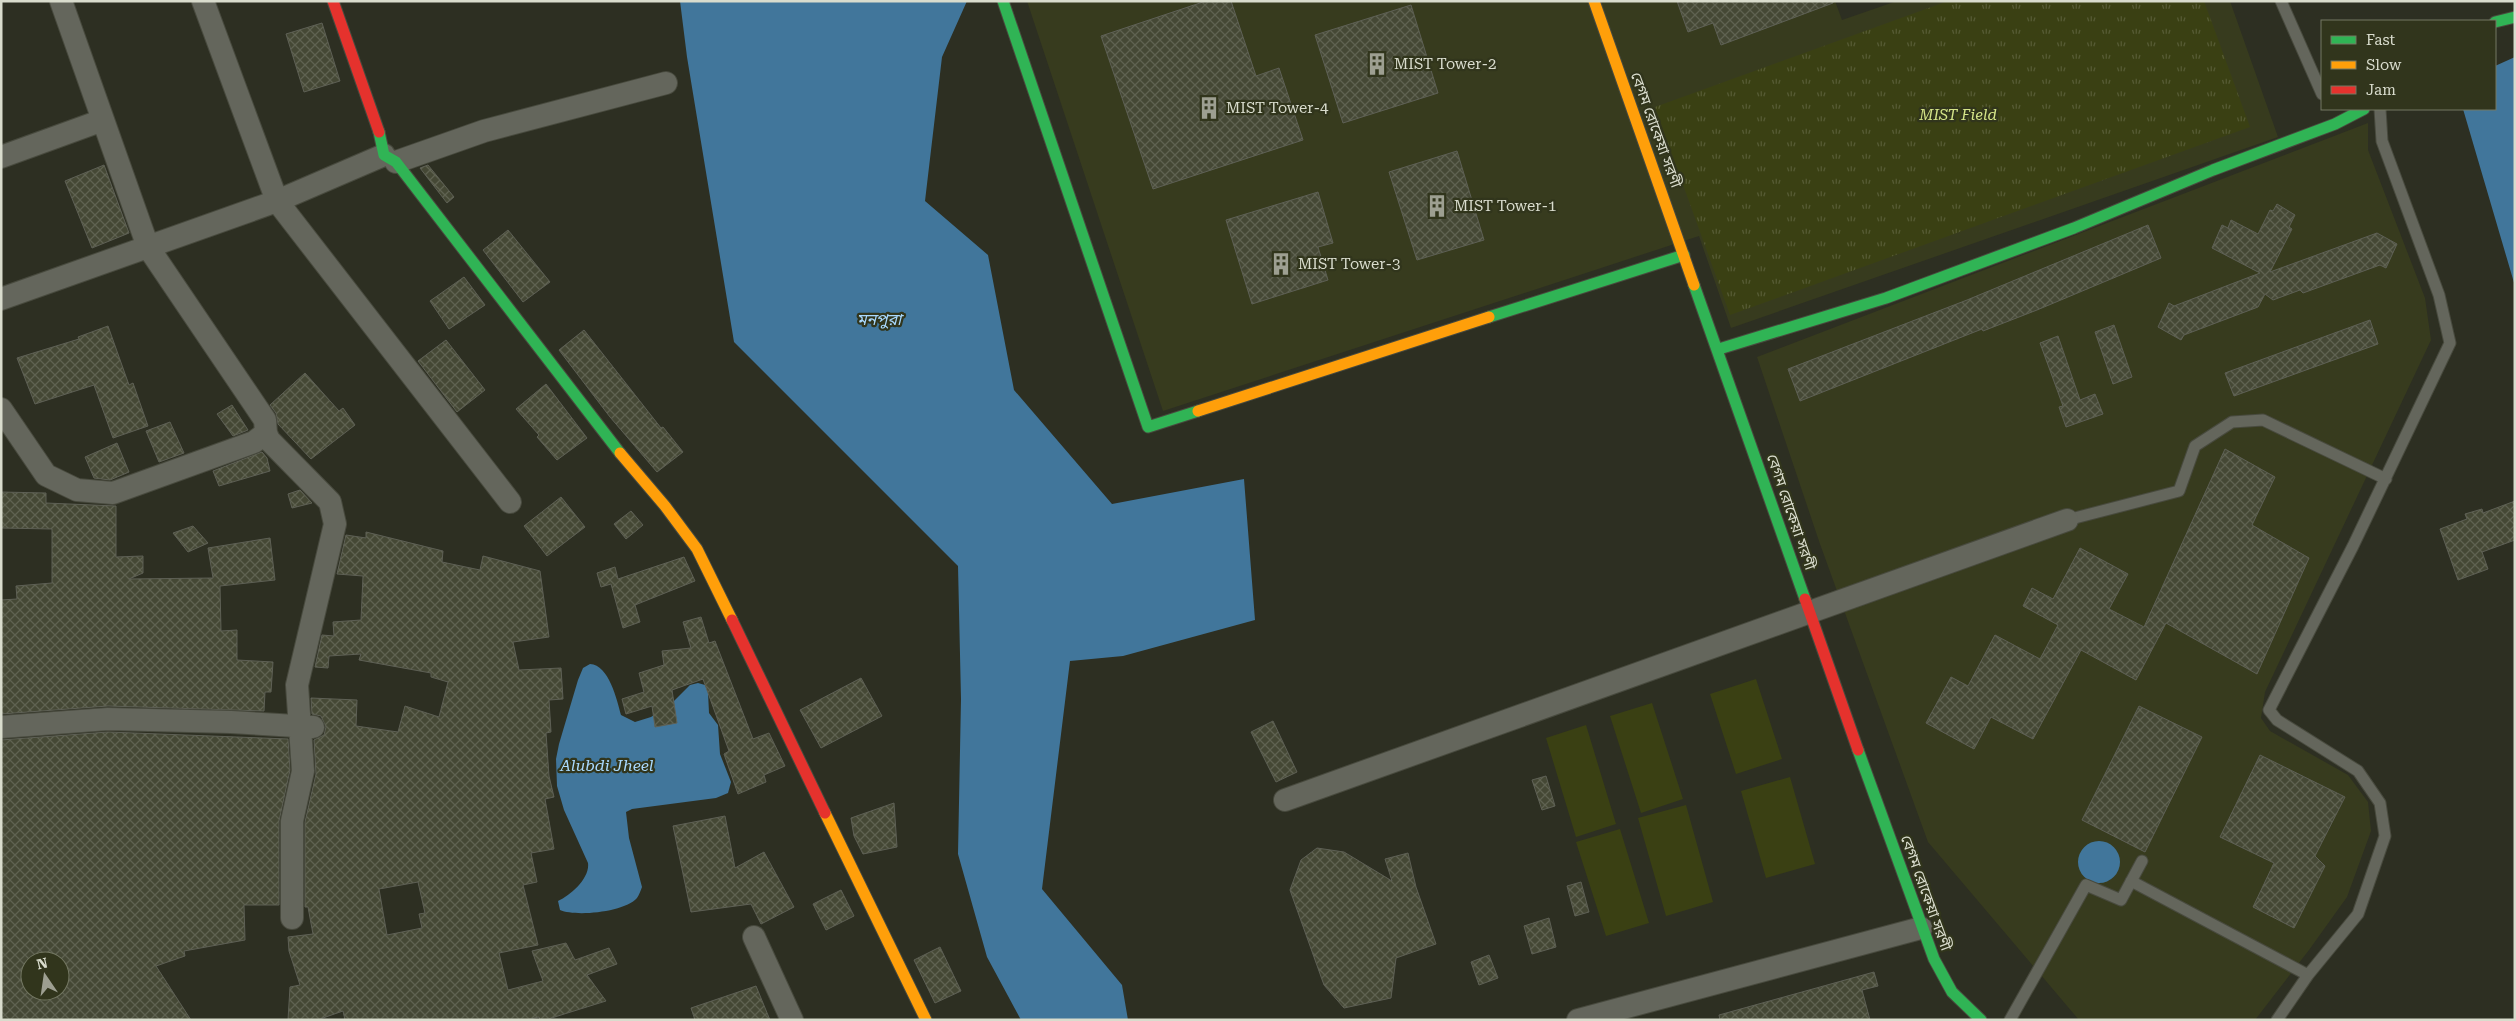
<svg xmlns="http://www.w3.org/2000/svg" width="2516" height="1021" viewBox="0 0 2516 1021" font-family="'Roboto Serif','Noto Sans Bengali',serif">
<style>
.built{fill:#373b1e}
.grass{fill:#3a4013}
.park{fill:url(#park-tufts)}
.water{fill:#41769b}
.building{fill:url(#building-cross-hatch);stroke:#5e6055;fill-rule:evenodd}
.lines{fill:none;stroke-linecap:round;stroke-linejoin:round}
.lane-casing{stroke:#484a3e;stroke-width:13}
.street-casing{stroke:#484a3e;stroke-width:24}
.fast-casing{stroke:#484a3e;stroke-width:13}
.slow-casing{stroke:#484a3e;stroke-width:13}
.jam-casing{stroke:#484a3e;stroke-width:13}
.lane{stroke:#64665c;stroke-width:11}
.street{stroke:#64665c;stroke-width:22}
.fast{stroke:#30b455;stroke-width:11}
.slow{stroke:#ff9f0a;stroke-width:11}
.jam{stroke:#e5322d;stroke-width:11}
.labels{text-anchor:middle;stroke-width:4.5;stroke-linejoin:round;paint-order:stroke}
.poi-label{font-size:15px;fill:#d9dccd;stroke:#31351c;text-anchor:start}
.park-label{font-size:15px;font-style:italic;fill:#d5e588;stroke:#31351c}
.street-label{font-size:15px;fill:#d9dccd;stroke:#31351c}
.water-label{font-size:16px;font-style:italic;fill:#a9d9fe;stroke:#31351c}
</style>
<defs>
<pattern id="park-tufts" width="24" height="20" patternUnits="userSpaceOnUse" patternTransform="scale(1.25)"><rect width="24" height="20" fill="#3a4013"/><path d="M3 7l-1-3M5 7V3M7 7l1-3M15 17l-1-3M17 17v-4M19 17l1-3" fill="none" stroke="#565b34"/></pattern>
<pattern id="building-cross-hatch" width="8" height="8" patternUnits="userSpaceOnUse" patternTransform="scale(1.25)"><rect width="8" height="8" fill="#454835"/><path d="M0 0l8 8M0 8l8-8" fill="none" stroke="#5f6251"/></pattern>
</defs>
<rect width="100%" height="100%" fill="#2d2f22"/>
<path class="built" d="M1027,1H1835L1842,20L1897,1H2230L2278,137L1731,328L1699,236L1163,411Z
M2368,123V150L2425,298L2431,340L2265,692L2261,718L2270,731L2348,775L2368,802L2371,831L2347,897L2309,950L2255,1020H2079L1928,842L1820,544L1757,357Z"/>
<path class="grass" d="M1756,679L1782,759L1736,774L1710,694Z
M1652,703L1683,799L1641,813L1610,716Z
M1586,725L1616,824L1576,837L1546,738Z
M1790,777L1815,864L1766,878L1741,791Z
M1686,805L1713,902L1666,916L1638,818Z
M1620,829L1649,923L1606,936L1576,842Z"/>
<path class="park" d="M1948,1H2204L2250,127L1730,315L1655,107Z"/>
<path class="water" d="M680,1H967L942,57L925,201L988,255L1014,390L1112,504L1244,479L1255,620L1123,656L1070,661L1042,889L1122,985L1128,1020H1021L987,957L958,854L961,699L958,566L734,342L687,57Z
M2515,57V286L2463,109H2495V66Z
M590,664C609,665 617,700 621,715L635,722L651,717L670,705L690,685L698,683L705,685L708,692L709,713L718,725L720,754L731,782L728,793L716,798L632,809L626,812L629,838L642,887C641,890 639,895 637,898C625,912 576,917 560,910L558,901C571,895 590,878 588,863L564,810L557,786L556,759L559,744L578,680L583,668Z
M2078 862a21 21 0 1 1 42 0a21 21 0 1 1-42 0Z"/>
<path class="building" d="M1206,1H1231L1256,76L1279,68L1303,140L1153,189L1101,36Z
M1677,1H1833V3L1721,45L1713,23L1688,32Z
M1411,5L1438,93L1343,123L1315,35Z
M322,23L340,81L304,92L286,34Z
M1457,151L1484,240L1417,260L1389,172Z
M104,165L129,233L92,248L65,181Z
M428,165L454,197L447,203L420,168Z
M1318,192L1333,243L1318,247L1328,280L1252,304L1226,220Z
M2277,204L2295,215L2289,227L2292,229L2270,272L2377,233L2397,244L2386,268L2380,265L2303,293L2300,290L2273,300L2265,294L2258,307L2184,335L2181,340L2158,327L2169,303L2174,306L2260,273L2212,248L2222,225L2228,228L2231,220L2258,234L2270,210L2273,211Z
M2148,225L2161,258L2037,310L1983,331L1982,329L1800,401L1788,369L1967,300Z
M508,230L550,282L523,302L483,250Z
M464,277L485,305L449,329L430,301Z
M2370,320L2378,344L2234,396L2225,373Z
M2114,325L2132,377L2113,384L2095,332Z
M108,326L129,385L133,383L148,426L113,438L94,385L35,404L17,358L79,339L78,337Z
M584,330L661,428L663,427L683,452L657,472L610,417L559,350Z
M2058,336L2080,400L2095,394L2103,414L2066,427L2059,407L2063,406L2040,343Z
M446,340L485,390L457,412L418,361Z
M305,373L339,411L343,408L355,425L311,459L278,424L276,413L270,405Z
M546,384L587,438L557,460L537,437L539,435L516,409Z
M232,405L248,430L233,436L217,414Z
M170,422L184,453L159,462L146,431Z
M117,443L129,472L110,480L94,478L85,457Z
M2225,449L2275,477L2252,525L2309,558L2257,674L2166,623L2136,680L2081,650L2033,739L1991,717L1974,749L1926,723L1951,677L1968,686L1995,635L2040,659L2058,625L2023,606L2032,588L2053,599L2080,548L2128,574L2109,609L2144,627Z
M262,452L267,458L270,471L219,486L213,471Z
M300,490L312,503L292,508L288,494Z
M1,492L46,493V503L116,506V557L143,556V573L129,579L213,578L208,548L270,538L275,580L220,586L221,631L237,630V660L273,662L271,692H265L264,711L108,706L1,714V600L17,599L16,586L52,583V529L1,528Z
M561,497L585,527L547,556L524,526Z
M2515,501V540L2482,552L2488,569L2458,580L2440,529L2467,519L2465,514L2482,509L2483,513Z
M631,511L643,525L626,539L614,524Z
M193,526L208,543L188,552L173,533Z
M366,532L443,551L442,562L480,570L483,556L540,571L549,637L513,642L519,670L561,668L563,699L549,700L551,732L546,733L549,776L554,797L545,799L554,849L531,853L537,882L523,885L538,945L499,953L508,990L543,981L532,951L566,943L575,960L609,948L617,964L587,975L606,1001L545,1020H540L539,1017L525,1020H345L343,1011L317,1020H288L290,987L300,985L289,951L288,937L313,934L308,907H305V822L316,774L314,740L324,735L326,727L321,716L312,714L311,698L357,700L356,726L398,732L405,706L439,717L448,682L431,677V673L359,660L361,654L329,656L328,668L315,667L322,635L334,636L333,622L361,620L363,576L337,574L346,535L366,538ZM418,882L425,913L419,914L422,928L387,935L379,889Z
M684,557L695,581L635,605L640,622L623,628L611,584L601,587L597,573L615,567L618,579Z
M701,617L709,643L715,641L753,739L769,733L785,766L764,775L766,782L738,794L724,754L729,751L703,679L672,690L677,723L655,727L652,706L626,714L622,699L644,692L639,673L664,665L662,651L691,648L683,622Z
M861,678L882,716L821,748L800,710Z
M2139,706L2202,737L2145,852L2082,820Z
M1273,721L1297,772L1276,782L1251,732Z
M108,732L288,739L290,770L279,821V905H244L245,940L184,951L185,956L156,966L191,1020H1V740ZM30,961H60V991H30Z
M2260,755L2345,797L2315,856L2325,866L2294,928L2253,907L2274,863L2220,837Z
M1546,776L1555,806L1542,810L1532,780Z
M894,803L897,847L863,854L854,836L851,818Z
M725,816L735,868L764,852L794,907L761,924L751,904L691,912L673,826Z
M1317,848L1344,852L1392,881L1385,859L1408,853L1416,887L1436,944L1396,958L1391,998L1344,1008L1324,985L1290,890L1301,860Z
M1581,882L1589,912L1575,916L1567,886Z
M841,890L854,916L826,930L813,904Z
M1549,918L1556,947L1532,954L1524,926Z
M940,947L961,991L935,1003L914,960Z
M1489,955L1498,978L1479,985L1471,962Z
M1874,972L1878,986L1862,990L1870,1020H1720L1719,1015Z
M756,986L770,1020H695L691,1008Z"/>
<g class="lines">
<defs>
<path id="lane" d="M2281,1L2322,94
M2067,520L2179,491L2195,446L2232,422L2263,420L2386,479
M2131,881L2308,975L2277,1020
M2308,975L2358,914L2385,836L2380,803L2358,771L2277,720L2269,710L2353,546L2450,343L2439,295L2382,141L2380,109
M2010,1020L2086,885L2121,900L2142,861"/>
<path id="street" d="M61,1L148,247L265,420L266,433L269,440L330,502L335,524L297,685L303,771L292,821V918
M203,1L277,201L510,502
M1,157L103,120
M396,162L484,131L666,83
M1,299L277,201L384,155
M1,409L46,475L77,490L113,493L254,442L266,433
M1,727L108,719L231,722L313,727
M1285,800L2067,520
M754,937L792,1020
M1578,1020L1921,928"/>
<path id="fast" d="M1003,1L1148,427L1198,411
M2495,22L2515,17
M379,132L384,155L396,162L620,453
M1694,285L1805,599
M1489,317L1684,255
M1719,349L1886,298L2074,228L2213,170L2335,124L2364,109
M1858,750L1934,959L1952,992L1981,1020"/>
<path id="slow" d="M1594,1L1694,285
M1198,411L1489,317
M620,453L665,506L697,549L732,620
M825,813L926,1020"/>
<path id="jam" d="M333,1L379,132
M1805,599L1858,750
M732,620L825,813"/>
</defs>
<use href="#lane" class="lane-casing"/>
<use href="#street" class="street-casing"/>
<use href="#fast" class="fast-casing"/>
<use href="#slow" class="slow-casing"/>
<use href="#jam" class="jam-casing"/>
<use href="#lane" class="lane"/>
<use href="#street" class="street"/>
<use href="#fast" class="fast"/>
<use href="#slow" class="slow"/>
<use href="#jam" class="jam"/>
</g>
<defs>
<symbol id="building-bare" viewBox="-9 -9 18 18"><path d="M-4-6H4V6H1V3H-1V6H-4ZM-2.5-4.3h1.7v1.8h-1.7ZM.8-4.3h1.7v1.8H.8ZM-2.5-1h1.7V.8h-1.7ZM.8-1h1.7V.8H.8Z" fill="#9d9f91" stroke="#31351c" stroke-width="2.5" paint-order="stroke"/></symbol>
</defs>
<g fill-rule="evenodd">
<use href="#building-bare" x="1361" y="48" width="32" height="32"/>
<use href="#building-bare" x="1193" y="92" width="32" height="32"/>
<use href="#building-bare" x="1421" y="190" width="32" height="32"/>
<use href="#building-bare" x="1265" y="248" width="32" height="32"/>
</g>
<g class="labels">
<g class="poi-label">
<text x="1394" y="69">MIST Tower-2</text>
<text x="1226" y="113">MIST Tower-4</text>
<text x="1454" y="211">MIST Tower-1</text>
<text x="1298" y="269">MIST Tower-3</text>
</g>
<g class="park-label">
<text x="1958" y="120">MIST Field</text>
</g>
<g class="street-label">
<text transform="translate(1656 130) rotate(70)" y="5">বেগম রোকেয়া সরণী</text>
<text transform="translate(1791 512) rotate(71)" y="5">বেগম রোকেয়া সরণী</text>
<text transform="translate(1926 893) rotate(70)" y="5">বেগম রোকেয়া সরণী</text>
</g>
<g class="water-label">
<text x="879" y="325">মনপুরা</text>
<text x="607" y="771">Alubdi Jheel</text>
</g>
</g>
<rect width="2516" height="1021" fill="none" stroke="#d9dccd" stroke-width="5"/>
<rect x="2321" y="20" width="175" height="90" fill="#31351c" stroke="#747863"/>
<rect x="2331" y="36" width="25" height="8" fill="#30b455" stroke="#747863"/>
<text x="2366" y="45" font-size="15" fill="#d9dccd">Fast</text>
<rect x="2331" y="61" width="25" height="8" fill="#ff9f0a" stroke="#747863"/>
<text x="2366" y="70" font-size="15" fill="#d9dccd">Slow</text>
<rect x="2331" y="86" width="25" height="8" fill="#e5322d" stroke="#747863"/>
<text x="2366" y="95" font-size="15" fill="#d9dccd">Jam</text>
<g transform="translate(45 976) rotate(347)"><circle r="24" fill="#31351c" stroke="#747863"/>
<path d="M0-4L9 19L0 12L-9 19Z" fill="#9d9f91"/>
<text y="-8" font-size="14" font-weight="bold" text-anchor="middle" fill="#d9dccd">N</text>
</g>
</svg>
